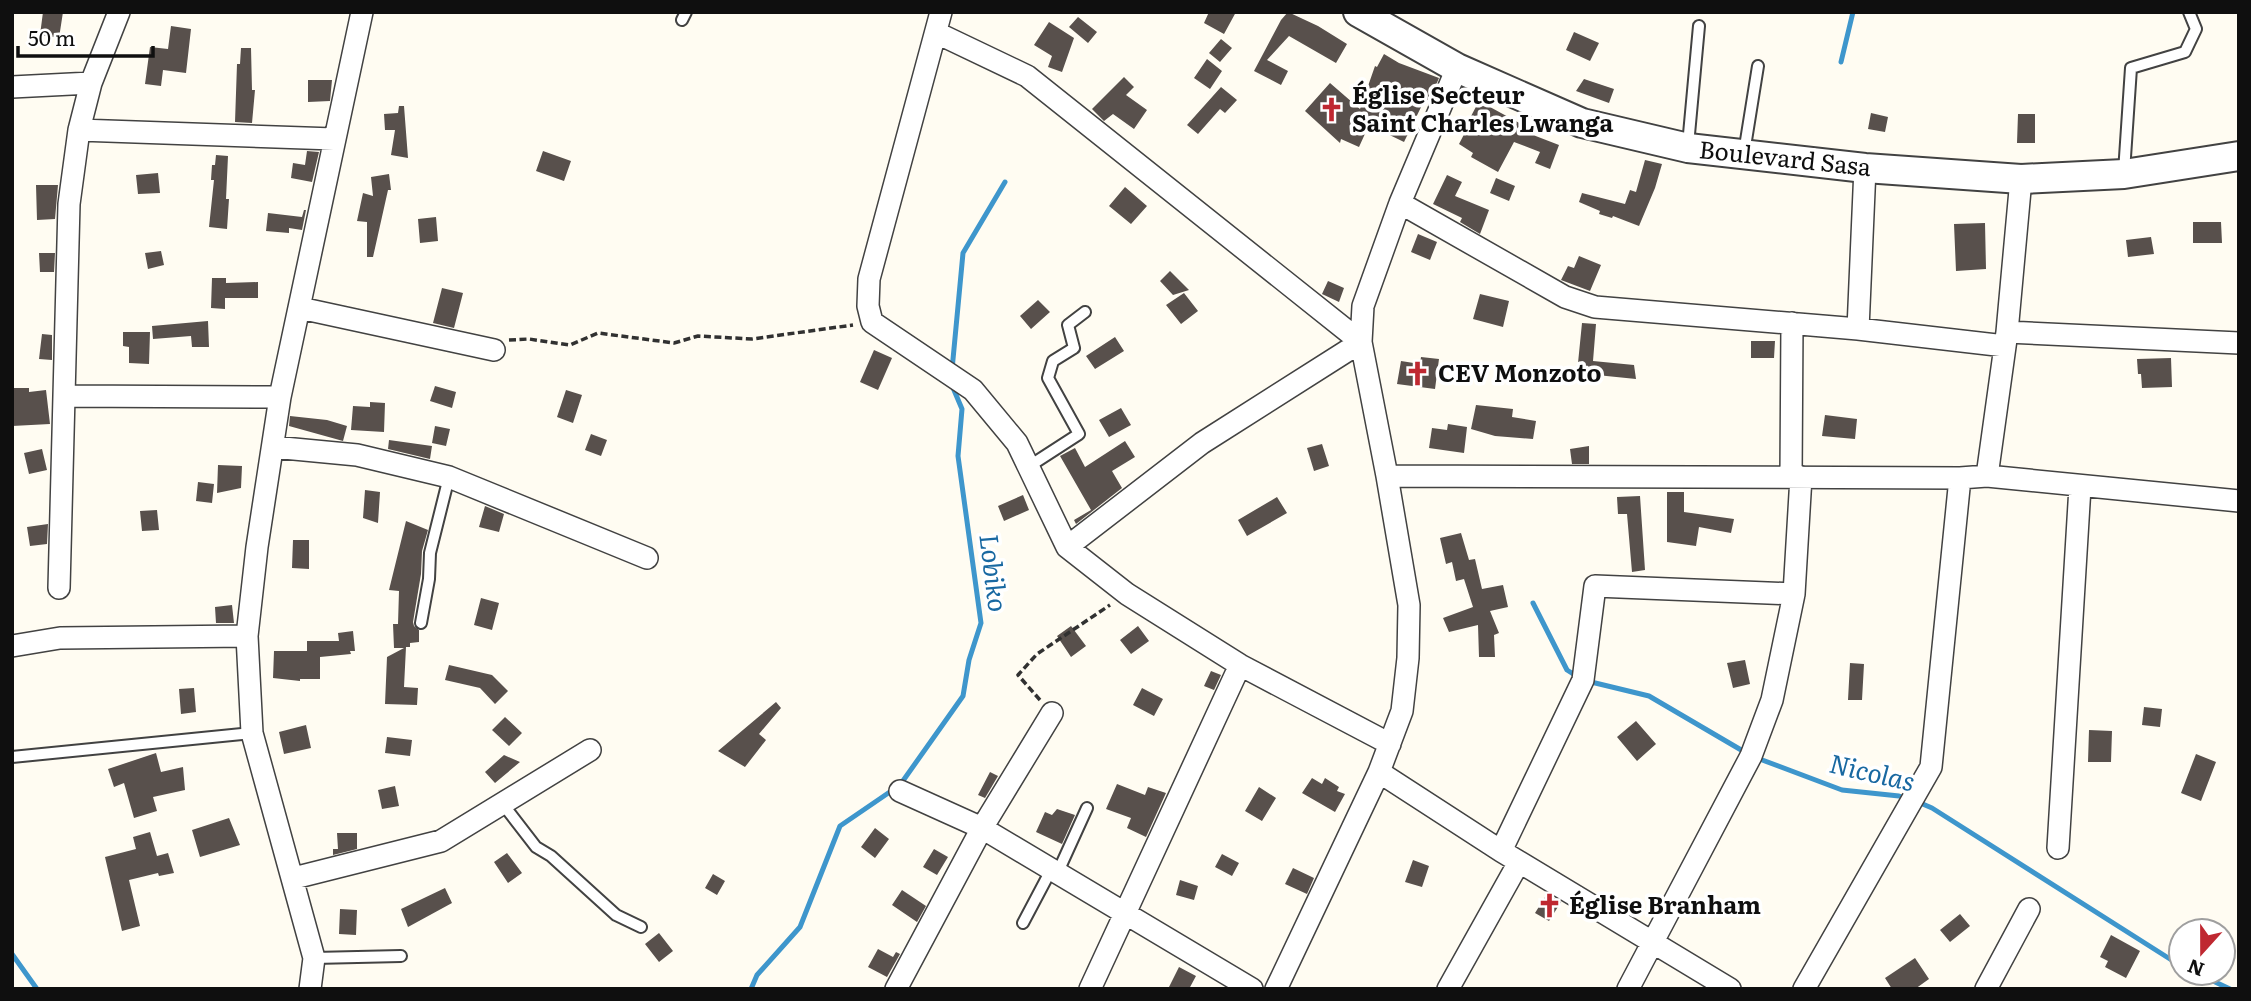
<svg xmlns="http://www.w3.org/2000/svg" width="2251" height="1001" viewBox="0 0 2251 1001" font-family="Literata,serif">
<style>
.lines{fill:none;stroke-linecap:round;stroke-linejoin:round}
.stream{stroke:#3e96cc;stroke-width:5}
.building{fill:#58504c}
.service-casing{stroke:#424242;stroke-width:14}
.minor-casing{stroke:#424242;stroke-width:24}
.tertiary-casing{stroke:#424242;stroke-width:32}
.path{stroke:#313131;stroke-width:3.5;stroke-dasharray:7 3.5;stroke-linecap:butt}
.service{stroke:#fff;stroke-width:10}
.minor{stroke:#fff;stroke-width:21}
.tertiary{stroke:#fff;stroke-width:28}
.labels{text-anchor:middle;stroke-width:7;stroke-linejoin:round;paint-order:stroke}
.poi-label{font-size:24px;font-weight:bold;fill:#0f0f0f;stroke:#fff;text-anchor:start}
.street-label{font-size:24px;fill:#0f0f0f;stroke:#fff}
.water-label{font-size:26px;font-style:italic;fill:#1868a1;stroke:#fff}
</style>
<rect width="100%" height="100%" fill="#fffcf2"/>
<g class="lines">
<path class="stream" d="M1841,62L1853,12
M952,370L963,253L1005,182
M1533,603L1567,670L1578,677
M1587,681L1649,696L1748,754
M1757,758L1842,790L1899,796L1908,799
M1918,802L1932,808L2181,966
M12,954L37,989
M2196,973L2230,989
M751,989L757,975L800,927L840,826L900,785L963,696L969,660L981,623L958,456L962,409L951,383"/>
</g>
<path class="building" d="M43,12H63L59,38L40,35Z
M1209,12H1236L1224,34L1204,23Z
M1288,12L1318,26L1347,44L1336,63L1289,36L1267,60L1288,71L1281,85L1254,71L1281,20Z
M1078,17L1097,32L1088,43L1069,27Z
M1049,22L1074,38L1062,72L1048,67L1052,56L1034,45Z
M171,26L191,29L186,73L163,70L161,86L145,84L150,47L168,49Z
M1574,32L1599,43L1590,61L1566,50Z
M1221,39L1232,48L1220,62L1209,53Z
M241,48H251L252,90H255L252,123L235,122L237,64H240Z
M1384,54L1399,63L1439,78L1429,101L1425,99L1404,142L1369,125L1359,147L1341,139L1340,143L1305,111L1330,83L1360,109L1375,66L1377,67Z
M1207,59L1222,71L1210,89L1194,78Z
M1124,77L1134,87L1126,95L1147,110L1134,129L1113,114L1104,121L1092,109Z
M1584,79L1614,89L1609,103L1576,91Z
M308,80H332L330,101L308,102Z
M1221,87L1237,100L1225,113L1220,109L1198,134L1187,125Z
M1479,101L1523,125L1520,130L1559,145L1550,169L1535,163L1540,152L1514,142L1498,172L1471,157L1473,153L1459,144L1471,121L1469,120Z
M399,106H404L408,158L391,155L395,130H385L384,114L398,113Z
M1871,113L1888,117L1885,132L1868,129Z
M2018,114H2035V143H2017Z
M307,151L319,152L312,182L291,178L293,163L305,165Z
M543,151L571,161L564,181L536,171Z
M216,155L228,156L226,199H229L227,229L209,227L214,180H211L212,165H215Z
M1645,160L1662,164L1655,188L1639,226L1613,216L1612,218L1599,214L1600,211L1579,202L1582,193L1625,204L1630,190L1636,192Z
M158,173L160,193L138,194L136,175Z
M389,174L391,190H388L373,257H367V222L357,221L363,193L373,196L371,177Z
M1447,175L1462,182L1455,196L1489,210L1480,234L1460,222L1462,218L1433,204Z
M1496,178L1515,186L1509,201L1490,193Z
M36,185H58L55,219L37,220Z
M1125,187L1147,206L1131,224L1109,206Z
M304,210H306L302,230L289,228V233L266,231L268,213L302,217Z
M436,217L438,241L420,243L418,219Z
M2193,222H2221L2222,243H2193Z
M1985,223L1986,269L1956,271L1954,224Z
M1418,234L1437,242L1430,260L1411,252Z
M2151,237L2154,254L2128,257L2126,240Z
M161,251L164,265L148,269L145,253Z
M39,253H55L54,272H40Z
M1579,256L1601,265L1590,291L1561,280L1568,266L1574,268Z
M1170,271L1189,290L1173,295L1160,281Z
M212,278H226V283L258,282V298H225V309L211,308Z
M1328,281L1344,288L1339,302L1322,294Z
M442,288L463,293L454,328L433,323Z
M1184,293L1198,311L1181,324L1166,305Z
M1480,294L1509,301L1503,327L1473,319Z
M1038,300L1050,312L1031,329L1020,316Z
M208,321L209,347H192L191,336L153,339L152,326Z
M1582,323L1596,324L1593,361L1634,365L1636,379L1577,373Z
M123,332H150L149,364L129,363V347L123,346Z
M42,334L52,335V360L39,359Z
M1115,337L1124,351L1095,369L1086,356Z
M1751,341H1775L1774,358H1751Z
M874,350L892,358L878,390L860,382Z
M1421,357L1439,359L1435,389L1397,384L1401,361L1420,364Z
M2171,358L2172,387L2142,388L2141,374H2138L2137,359Z
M435,386L456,392L452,408L430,401Z
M12,388H29V392L46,390L50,424L12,426Z
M566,390L582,395L573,423L557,417Z
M370,402L385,403L384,432L351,430L353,406L370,407Z
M1476,405L1513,409L1512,417L1536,421L1533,439L1495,436L1471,429Z
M1121,408L1131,425L1109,437L1099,420Z
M1825,415L1857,419L1855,439L1822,436Z
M290,416L327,420L347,426L343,441L289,426Z
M1448,424L1467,427L1464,453L1429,448L1432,428L1447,430Z
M435,426L450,429L446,446L432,443Z
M591,434L607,440L601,456L585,450Z
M389,440L432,446L430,459L388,449Z
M1125,441L1135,457L1112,471L1122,488L1076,524L1074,520L1091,510L1060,456L1075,448L1085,467Z
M1322,444L1329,466L1314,471L1307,448Z
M1589,446V464H1572L1570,449Z
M42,449L47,470L29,474L24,453Z
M218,465L242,466L241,488L217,493Z
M198,482L214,484L212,503L196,501Z
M365,490L380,492L378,523L363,518Z
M1667,492H1684V512L1734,519L1731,533L1699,527L1696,546L1667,542Z
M1023,495L1029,510L1004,521L998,506Z
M1640,496L1645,570L1632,572L1627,514H1618L1617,497Z
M1277,497L1287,513L1247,536L1238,520Z
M485,506L504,514L499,532L479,527Z
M157,510L159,530L142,531L140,511Z
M406,521L428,530L422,551L421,574L413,622L414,626L419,630V642L410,643V647H406L404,687L418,688L417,705L385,704L387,657L404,648H394L393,624H398L399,591L389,590Z
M48,524L47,544L30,546L27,527Z
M1461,533L1469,560L1475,559L1482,589L1503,585L1508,607L1490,611L1499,633L1494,635L1495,657H1479L1478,625L1449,632L1443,618L1473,607L1464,579L1456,581L1452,562L1446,564L1440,538Z
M293,540H309V569L292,568Z
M481,598L499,603L492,630L474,625Z
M232,605L234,623H216L215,607Z
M1071,626L1086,646L1071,657L1057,636Z
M1138,626L1149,641L1131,654L1120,640Z
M353,631L355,651H350L351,654L320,657V679H300V681L273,678L274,651H307V641H339L338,633Z
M1745,660L1750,684L1733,688L1727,663Z
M1850,663L1864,664L1862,700H1848Z
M449,665L492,675L508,691L495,704L480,688L445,680Z
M1211,671L1221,675L1214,690L1204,686Z
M194,688L196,712L181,714L179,689Z
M1142,688L1163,699L1154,716L1133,705Z
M776,702L781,708L759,734L766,740L745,767L718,751Z
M2144,707L2162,709L2160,727L2142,725Z
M505,717L522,733L509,746L492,730Z
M1636,721L1656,744L1637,761L1617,737Z
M306,725L311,748L284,754L279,732Z
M2089,730L2112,731L2111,762H2088Z
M387,737L412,740L410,756L385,753Z
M156,753L161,772L183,767L185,790L153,797L157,811L134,818L124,783L114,787L108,769Z
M2196,754L2216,762L2201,801L2181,793Z
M504,755L520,762L495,783L485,772Z
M990,772L998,776L985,798L978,795Z
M1312,778L1322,784L1325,778L1339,787L1337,791L1345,794L1335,812L1302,793Z
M1117,784L1145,795L1148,787L1166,793L1146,837L1127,828L1131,818L1106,809Z
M395,786L399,806L382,809L378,790Z
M1259,787L1276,798L1262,821L1245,811Z
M1057,809L1075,815L1062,844L1036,832L1045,812L1052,815Z
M229,818L240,845L200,857L192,830Z
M875,828L889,839L875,858L861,847Z
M150,832L157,856L168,853L174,873L159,876L158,873L129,880L140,926L122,931L105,857L136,849L133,837Z
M337,833H357V849L333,855V849H338Z
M934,849L948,857L937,875L923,867Z
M507,853L522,873L508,883L494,862Z
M1222,854L1239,863L1232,876L1215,867Z
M1413,860L1429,866L1422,887L1405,882Z
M1293,868L1314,878L1307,894L1285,884Z
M713,874L725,881L717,895L705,888Z
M1180,880L1198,886L1194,900L1176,895Z
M445,888L452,903L408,927L401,909Z
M902,890L926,906L917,922L892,905Z
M1547,894L1561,902L1549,921L1535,913Z
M340,909L357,910L356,935L339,934Z
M1960,914L1970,926L1950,942L1940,930Z
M659,933L673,951L659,962L645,944Z
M2111,935L2140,951L2126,978L2105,967L2108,961L2100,957Z
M878,949L893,957L896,952L900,954L887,977L868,967Z
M1915,958L1929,979L1915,989H1892L1885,978Z
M1179,967L1196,976L1189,989H1168Z"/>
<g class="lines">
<defs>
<path id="service" d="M682,20L686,12
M1688,145L1699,26
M1744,153L1758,66
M2124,172L2131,68L2185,52L2196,29L2189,12
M1028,467L1079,434L1048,378L1053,361L1074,348L1068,325L1085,312
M421,623L429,579L430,553L449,477
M12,757L252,733
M502,803L536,847L551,856L616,915L641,927
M1057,874L1087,808
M1023,923L1051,870
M314,958L401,956"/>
<path id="minor" d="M941,12L869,279L868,306L872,322L973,390L1017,443L1067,547L1127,594L1240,665L1390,744
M937,33L1027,76L1361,342L1202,443L1067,547
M12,87L91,83
M79,130L334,139
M1400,203L1565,297L1595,307L1858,329L2005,346
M300,308L494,350
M1858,329L1865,168
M2007,332L2239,343
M64,396L280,397
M273,447L357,455L449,477L647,558
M1387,476L1960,478L1987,476L2239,501
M1987,476L2007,332L2021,179
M1791,477L1792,323
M59,588L69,204L79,130L91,83L119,12
M12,646L60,638L247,636
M1379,772L1501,851L1730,989
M900,791L982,828L1252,989
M2058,848L2080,487
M1501,851L1583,680L1595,586L1794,594
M294,878L441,841L590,750
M310,989L314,958L252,733L247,636L257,547L280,397L362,12
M896,989L982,828L1052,713
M1090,989L1240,665
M1276,989L1379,772L1402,711L1408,658L1409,605L1387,476L1361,342L1363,306L1400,203L1457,68
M1448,989L1519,862
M1628,989L1751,756L1772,700L1794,594L1801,477
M1804,989L1931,767L1960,478
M1986,989L2029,909"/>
<path id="tertiary" d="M1358,12L1457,68L1582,123L1688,148L1865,168L2021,179L2124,174L2239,156"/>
</defs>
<use href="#service" class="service-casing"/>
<use href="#minor" class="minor-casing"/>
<use href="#tertiary" class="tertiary-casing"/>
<path class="path" d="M509,340L529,339L570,345L598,333L674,343L698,336L752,339L853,325
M1040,700L1018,675L1037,654L1110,605"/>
<use href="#service" class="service"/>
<use href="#minor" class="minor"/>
<use href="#tertiary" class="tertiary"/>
</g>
<defs>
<symbol id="church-bare" viewBox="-9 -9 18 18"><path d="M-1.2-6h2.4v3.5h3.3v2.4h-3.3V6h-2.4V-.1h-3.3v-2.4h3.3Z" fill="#bf2831" stroke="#fff" stroke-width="2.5" paint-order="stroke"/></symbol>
</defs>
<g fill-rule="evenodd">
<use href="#church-bare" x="1314" y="92" width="35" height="35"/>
<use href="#church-bare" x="1400" y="356" width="35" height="35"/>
<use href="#church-bare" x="1532" y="888" width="35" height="35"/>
</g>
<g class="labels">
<g class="poi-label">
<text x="1352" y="104">Église Secteur<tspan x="1352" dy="28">Saint Charles Lwanga</tspan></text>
<text x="1438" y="382">CEV Monzoto</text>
<text x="1569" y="914">Église Branham</text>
</g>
<g class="street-label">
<text transform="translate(1785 159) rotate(6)" y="8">Boulevard Sasa</text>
</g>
<g class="water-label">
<text transform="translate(993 573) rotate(83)" y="9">Lobiko</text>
<text transform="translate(1872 773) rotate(13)" y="9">Nicolas</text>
</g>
</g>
<rect width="2251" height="1001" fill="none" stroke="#0f0f0f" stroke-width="28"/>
<g transform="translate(2202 952) rotate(201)"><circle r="33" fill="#ffffff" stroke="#9f9f9f" stroke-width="2"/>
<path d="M0-5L12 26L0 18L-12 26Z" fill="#bf2831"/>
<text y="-10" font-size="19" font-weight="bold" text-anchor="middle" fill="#0f0f0f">N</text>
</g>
<path d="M18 46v10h135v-10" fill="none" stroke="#0f0f0f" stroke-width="3.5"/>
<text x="28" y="46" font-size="21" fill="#0f0f0f" stroke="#ffffff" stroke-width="5" paint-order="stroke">50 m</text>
</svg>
